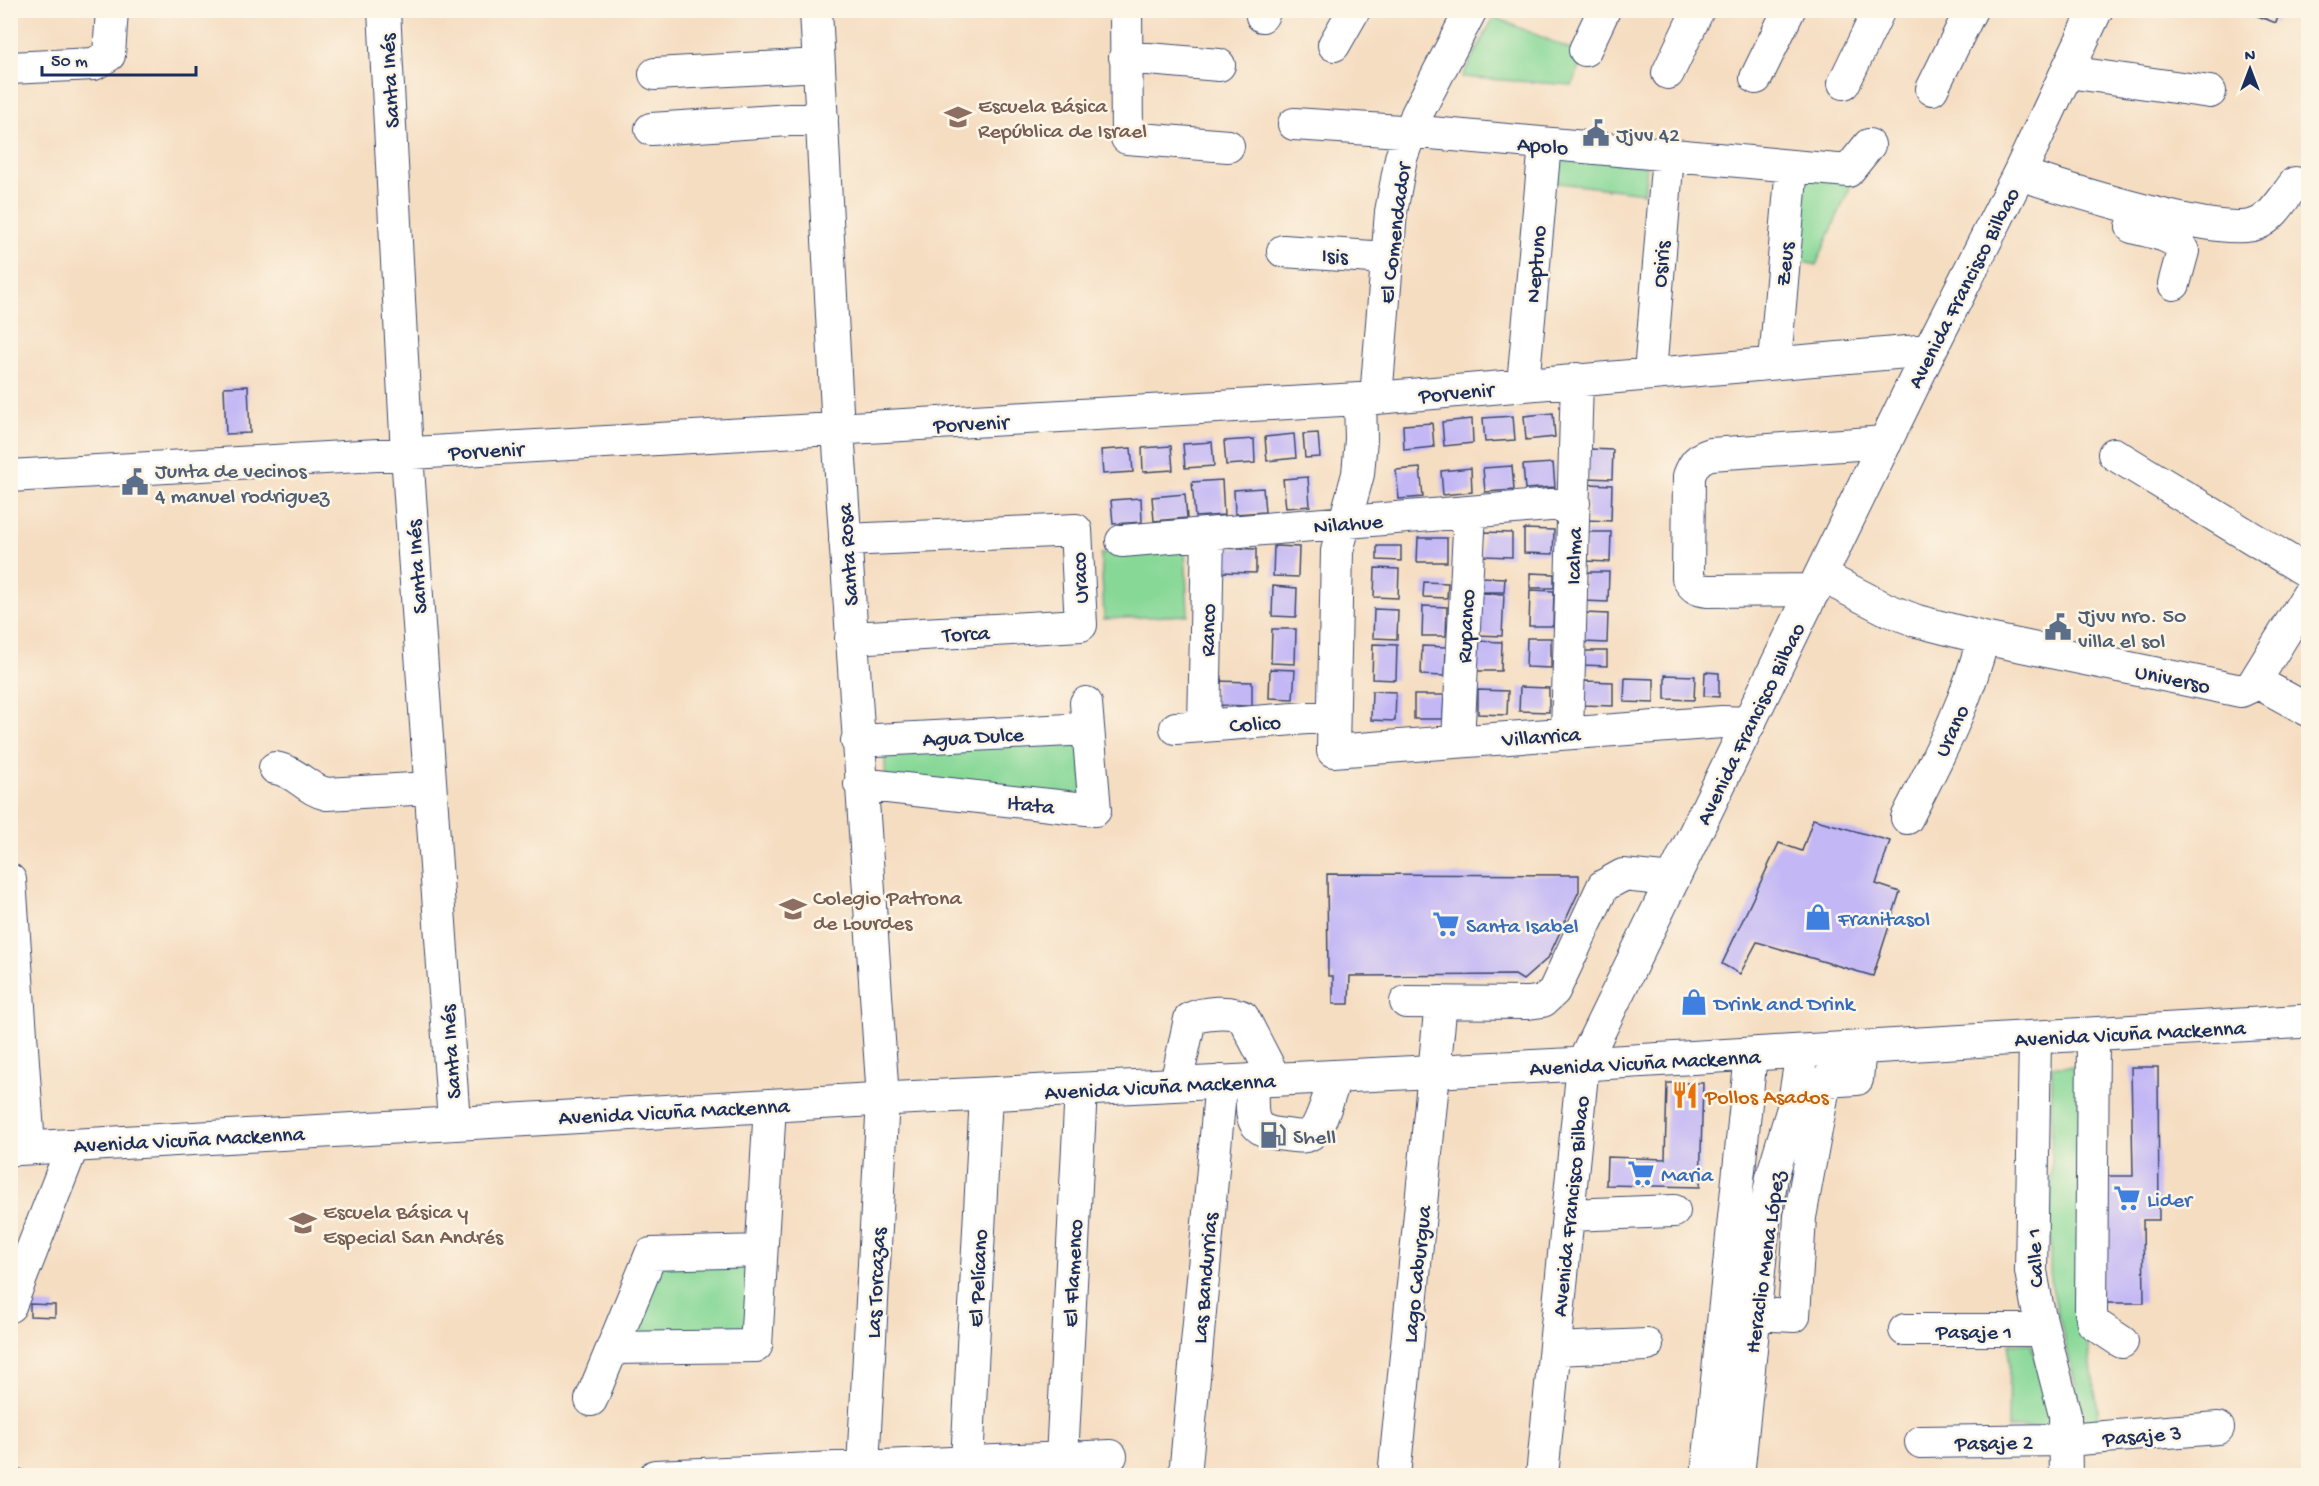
<svg xmlns="http://www.w3.org/2000/svg" width="2319" height="1486" viewBox="0 0 2319 1486" font-family="'Gochi Hand',sans-serif">
<style>
.green{fill:#87d897;stroke:#51847a;stroke-width:1.5}
.building{fill:#c3b7f5}
.lines{fill:none;stroke-linecap:round;stroke-linejoin:round}
.minor-casing{stroke:#3c496d;stroke-width:34}
.major-casing{stroke:#3c496d;stroke-width:35}
.minor{stroke:#fff;stroke-width:32}
.major{stroke:#fff;stroke-width:33}
.labels{text-anchor:middle;stroke-width:5;stroke-linejoin:round;paint-order:stroke}
.street-label{font-size:22px;fill:#1b2f5e;stroke:#fcf5e5}
.education-label{font-size:22px;fill:#785e54;stroke:#fcf5e5;text-anchor:start}
.service-label{font-size:22px;fill:#4e5e75;stroke:#fcf5e5;text-anchor:start}
.shop-label{font-size:22px;fill:#366cbe;stroke:#fcf5e5;text-anchor:start}
.food-label{font-size:22px;fill:#c56008;stroke:#fcf5e5;text-anchor:start}
</style>
<rect width="100%" height="100%" fill="#fcf5e5"/>
<filter id="ink" filterUnits="userSpaceOnUse"><feTurbulence type="fractalNoise" baseFrequency=".0167" numOctaves="2"/><feDisplacementMap in="SourceGraphic" scale="12" xChannelSelector="R" yChannelSelector="G"/><feConvolveMatrix kernelMatrix="1 2 1 2 8 2 1 2 1" color-interpolation-filters="sRGB"/></filter>
<filter id="wash" filterUnits="userSpaceOnUse"><feTurbulence type="fractalNoise" baseFrequency=".008" numOctaves="4" result="noise"/><feDisplacementMap in="SourceGraphic" scale="24" xChannelSelector="R" yChannelSelector="G"/><feGaussianBlur stdDeviation="1.35" result="paint"/><feColorMatrix in="noise" values="0 0 0 0 0 0 0 0 0 0 0 0 0 0 0 0 0 1.4 0 .05"/><feComposite in="paint" operator="in"/></filter>
<g filter="url(#wash)">
<rect width="100%" height="100%" fill="#f5ddc1"/>
<path class="green" d="M1494,17L1584,55L1572,85L1462,77Z
M1554,155L1647,166L1644,193L1551,182Z
M1799,167L1854,178L1816,265L1794,260Z
M1185,550L1188,615L1104,619L1101,554Z
M1080,742L1084,795L886,783L884,747Z
M2052,1066H2086L2085,1327L2100,1422L2085,1424L2050,1280Z
M750,1263L747,1338L630,1341L658,1265Z
M2009,1343L2031,1344L2053,1427L2008,1428Z"/>
<g id="blocks">
<path class="building" d="M2242,10H2280L2276,23Z
M248,386L250,433L226,434L224,387Z
M1553,413L1555,437L1526,440L1524,416Z
M1513,416L1515,440L1485,442L1483,418Z
M1472,419L1473,443L1444,446L1442,422Z
M1432,423L1434,447L1404,450L1403,425Z
M1318,433L1320,457L1305,458L1303,434Z
M1294,434L1296,458L1267,461L1265,437Z
M1254,439L1255,463L1226,465L1224,441Z
M1212,442L1214,466L1185,468L1183,444Z
M1171,446L1173,470L1143,472L1142,448Z
M1131,448L1133,472L1103,474L1101,450Z
M1589,449L1613,450L1612,479L1588,478Z
M1553,463L1555,487L1525,489L1523,465Z
M1512,466L1514,490L1485,492L1483,468Z
M1420,468L1423,497L1399,499L1396,470Z
M1471,468L1472,492L1443,495L1441,471Z
M1308,477L1310,506L1286,508L1283,479Z
M1222,480L1224,515L1195,517L1192,482Z
M1588,484L1612,485L1611,521L1587,520Z
M1263,488L1265,512L1235,514L1234,490Z
M1185,494L1187,518L1154,521L1152,497Z
M1141,498L1142,522L1113,524L1111,500Z
M1524,529L1554,530L1553,554L1524,553Z
M1483,532L1512,533V557L1482,556Z
M1586,532H1611L1610,562L1585,561Z
M1418,538H1447V562H1417Z
M1274,546L1299,547L1298,577L1273,576Z
M1377,546H1401V561L1377,560Z
M1219,548L1256,549V573L1218,572Z
M1375,568L1399,569L1398,598L1374,597Z
M1585,572H1609L1608,602L1584,601Z
M1530,573L1554,574V588H1530Z
M1480,577L1505,578L1504,592H1480Z
M1424,582L1448,583L1447,598L1423,597Z
M1273,586L1297,588L1296,617L1272,616Z
M1530,590L1554,591L1553,626H1529Z
M1480,593L1504,594L1502,636L1478,635Z
M1423,606L1447,607L1446,636H1422Z
M1374,609L1398,610L1397,639L1373,638Z
M1584,613L1608,614L1607,643L1583,642Z
M1272,629H1296L1295,664L1271,663Z
M1527,638H1551V668L1526,667Z
M1477,641L1502,642L1501,671H1476Z
M1373,644L1397,645L1396,680L1372,679Z
M1422,646L1446,647L1445,676L1421,675Z
M1583,651H1607V666L1583,665Z
M1270,669L1295,670L1293,699L1269,698Z
M1705,672L1719,673V697L1704,696Z
M1665,675L1695,676L1694,700L1665,699Z
M1625,678L1654,679V703L1624,702Z
M1215,681L1252,682V706L1214,705Z
M1584,681L1613,682V706L1583,705Z
M1520,687L1549,688V712L1519,711Z
M1478,690L1508,691L1507,715L1478,714Z
M1372,691L1396,692L1395,721L1371,720Z
M1414,695H1444L1443,719H1414Z
M1813,819L1890,841L1876,884L1900,892L1873,976L1757,942L1740,974L1722,964L1779,843L1802,851Z
M1327,874L1579,875V891L1548,958L1523,980L1515,975L1350,976L1349,1004H1333V976H1328Z
M2131,1067H2158L2159,1220H2143L2144,1303H2097L2096,1176H2133Z
M1667,1083H1703L1700,1187L1606,1185L1607,1157L1665,1159Z
M30,1304L55,1305V1317L30,1316Z
M16,1468L38,1475V1476H13Z"/>
</g>
</g>
<g filter="url(#ink)">
<use href="#blocks" fill-opacity="0" stroke="#3c496d" stroke-width="1.5"/>
<g class="lines">
<defs>
<path id="minor" d="M384,10L407,454L454,1122
M816,10L838,430L883,1099L863,1466
M1126,10L1127,138L1228,146
M1262,16L1265,10
M1334,45L1354,10
M1585,50L1604,10
M1125,57L1219,65
M10,68L94,64L109,55L112,10
M2068,69L2082,74L2210,92
M1668,73L1698,10
M655,74L819,65
M1756,78L1789,10
M1844,83L1879,10
M1932,89L1971,10
M1294,124L1431,133L1848,171L1869,145
M651,129L822,118
M2019,174C2061,187 2225,240 2259,223C2274,216 2285,196 2295,183
M2132,227C2149,232 2175,234 2183,251L2174,284
M1283,251L1387,258
M1775,362L1792,166
M1650,373L1668,155
M1523,384L1545,144
M1376,398L1391,212L1401,158L1417,114L1471,10
M1360,399L1361,439L1358,474L1337,551L1333,751L1722,722L1750,723
M2114,454L2308,572
M10,476L1376,398L1930,350
M845,540L1076,530L1081,625L851,638
M1122,541L1574,503
M1822,576L1886,609L1917,621L1983,638L2241,691L2252,686L2308,595
M1815,590L1708,591C1698,590 1693,588 1688,578L1689,476C1694,463 1698,458 1711,454L1886,442
M2255,681L2308,710
M1204,726L1208,534
M1176,728L1333,716
M1567,733L1577,379
M857,741L1088,729
M1458,741L1470,512
M275,768C296,771 307,790 327,794L430,788
M860,784L1095,810L1086,703
M1907,818C1937,759 1967,703 1983,638
M10,880L29,1147
M1406,1002L1528,1003L1543,1001L1554,991L1603,886L1623,875L1673,880
M2093,1034L2091,1313L2093,1323L2122,1342
M2035,1038L2031,1271L2037,1305L2065,1415L2066,1476
M1251,1080C1254,1116 1244,1131 1286,1135C1295,1136 1306,1139 1313,1132C1322,1123 1331,1089 1336,1076
M1176,1084L1190,1019C1202,1012 1231,1010 1243,1017L1275,1079
M1568,1215L1674,1211
M10,1306L73,1145
M1755,1314L1794,1316L1800,1217L1825,1081L1857,1079L1860,1048
M1905,1330H2043
M613,1348L756,1346L770,1105
M1555,1349L1647,1345
M591,1400L651,1254L761,1251
M1921,1442L2066,1440L2218,1428
M1062,1458L1081,1089
M967,1462L986,1095
M655,1476L1111,1456
M1185,1476L1221,1081
M1394,1476L1441,1002
M1542,1476L1583,1064
M1707,1476L1751,1055
M1738,1476L1764,1222L1772,1177L1793,1108L1802,1052"/>
<path id="major" d="M1583,1064L1930,350L2019,174L2096,10
M10,1149L883,1099L1583,1064L2308,1021"/>
</defs>
<use href="#minor" class="minor-casing"/>
<use href="#major" class="major-casing"/>
<use href="#minor" class="minor"/>
<use href="#major" class="major"/>
</g>
</g>
<defs>
<symbol id="school-bare" viewBox="-9 -9 18 18"><path d="M0-5L7-2L0 1L-7-2ZM-4 1L0 2.5L4 1V4Q0 6-4 4Z" fill="#8d6e63" stroke="#fcf5e5" stroke-width="2.5" paint-order="stroke"/></symbol>
<symbol id="civic-bare" viewBox="-9 -9 18 18"><path d="M-.6-6.5H3V-4.5H.6V-3L4-1V1h2V6H-6V1h2V-1L-.6-3ZM-1.2 2.5V6h2.4V2.5Z" fill="#5c6f8a" stroke="#fcf5e5" stroke-width="2.5" paint-order="stroke"/></symbol>
<symbol id="shop-bare" viewBox="-9 -9 18 18"><path d="M-5-2.5h2.3a2.7 3.5 0 0 1 5.4 0H5L5.5 6h-11ZM-1.5-2.5h3a1.5 2.3 0 0 0-3 0Z" fill="#3f7fe0" stroke="#fcf5e5" stroke-width="2.5" paint-order="stroke"/></symbol>
<symbol id="supermarket-bare" viewBox="-9 -9 18 18"><path d="M-6-5.5h2.5l.6 2H6L4.5 2H-2.5L-4.4-4H-6ZM-1.5 3.2a1.3 1.3 0 1 0 .1 0ZM3 3.2a1.3 1.3 0 1 0 .1 0Z" fill="#3f7fe0" stroke="#fcf5e5" stroke-width="2.5" paint-order="stroke"/></symbol>
<symbol id="restaurant-bare" viewBox="-9 -9 18 18"><path d="M-5-6h1v4h1v-4h1v4h1v-4h1v5L-1.5 .5V6h-2V.5L-5-1ZM5-6V6H3V1.5H1.5Q1.5-4 5-6Z" fill="#e8710a" stroke="#fcf5e5" stroke-width="2.5" paint-order="stroke"/></symbol>
<symbol id="fuel-bare" viewBox="-9 -9 18 18"><path d="M-5.5-6h7V0h2V4h1.3V-2.5L3-4.5l.8-.8L6-3V5H2.5V1h-1V6h-7ZM-4.2-4.7v3.2H.2V-4.7Z" fill="#5c6f8a" stroke="#fcf5e5" stroke-width="2.5" paint-order="stroke"/></symbol>
</defs>
<g fill-rule="evenodd">
<use href="#school-bare" x="939" y="98" width="38" height="38"/>
<use href="#civic-bare" x="1577" y="114" width="38" height="38"/>
<use href="#civic-bare" x="116" y="463" width="38" height="38"/>
<use href="#civic-bare" x="2039" y="608" width="38" height="38"/>
<use href="#school-bare" x="774" y="890" width="38" height="38"/>
<use href="#shop-bare" x="1799" y="898" width="38" height="38"/>
<use href="#supermarket-bare" x="1427" y="905" width="38" height="38"/>
<use href="#shop-bare" x="1675" y="983" width="38" height="38"/>
<use href="#restaurant-bare" x="1666" y="1076" width="38" height="38"/>
<use href="#fuel-bare" x="1254" y="1116" width="38" height="38"/>
<use href="#supermarket-bare" x="1622" y="1154" width="38" height="38"/>
<use href="#supermarket-bare" x="2108" y="1179" width="38" height="38"/>
<use href="#school-bare" x="284" y="1204" width="38" height="38"/>
</g>
<g class="labels">
<g class="street-label">
<text transform="translate(388 81) rotate(-93)" y="8">Santa Inés</text>
<text transform="translate(1543 144) rotate(5)" y="8">Apolo</text>
<text transform="translate(1393 233) rotate(-83)" y="8">El Comendador</text>
<text transform="translate(1335 254) rotate(4)" y="8">Isis</text>
<text transform="translate(1534 264) rotate(-85)" y="8">Neptuno</text>
<text transform="translate(1659 264) rotate(-85)" y="8">Osiris</text>
<text transform="translate(1783 264) rotate(-85)" y="8">Zeus</text>
<text transform="translate(1962 287) rotate(-63)" y="8">Avenida Francisco Bilbao</text>
<text transform="translate(1456 391) rotate(-5)" y="8">Porvenir</text>
<text transform="translate(971 422) rotate(-3)" y="8">Porvenir</text>
<text transform="translate(486 449) rotate(-3)" y="8">Porvenir</text>
<text transform="translate(1348 522) rotate(-5)" y="8">Nilahue</text>
<text transform="translate(846 555) rotate(-94)" y="8">Santa Rosa</text>
<text transform="translate(1572 556) rotate(-88)" y="8">Icalma</text>
<text transform="translate(415 567) rotate(-94)" y="8">Santa Inés</text>
<text transform="translate(1078 578) rotate(-93)" y="8">Uraco</text>
<text transform="translate(1464 626) rotate(-87)" y="8">Rupanco</text>
<text transform="translate(1206 630) rotate(-89)" y="8">Ranco</text>
<text transform="translate(966 632) rotate(-3)" y="8">Torca</text>
<text transform="translate(2173 677) rotate(12)" y="8">Universo</text>
<text transform="translate(1255 722) rotate(-4)" y="8">Colico</text>
<text transform="translate(1749 723) rotate(-64)" y="8">Avenida Francisco Bilbao</text>
<text transform="translate(1950 730) rotate(-65)" y="8">Urano</text>
<text transform="translate(973 735) rotate(-3)" y="8">Agua Dulce</text>
<text transform="translate(1541 735) rotate(-4)" y="8">Villarrica</text>
<text transform="translate(1031 803) rotate(6)" y="8">Itata</text>
<text transform="translate(2130 1032) rotate(-3)" y="8">Avenida Vicuña Mackenna</text>
<text transform="translate(449 1052) rotate(-94)" y="8">Santa Inés</text>
<text transform="translate(1645 1061) rotate(-3)" y="8">Avenida Vicuña Mackenna</text>
<text transform="translate(1160 1085) rotate(-3)" y="8">Avenida Vicuña Mackenna</text>
<text transform="translate(674 1110) rotate(-3)" y="8">Avenida Vicuña Mackenna</text>
<text transform="translate(189 1138) rotate(-3)" y="8">Avenida Vicuña Mackenna</text>
<text transform="translate(1569 1206) rotate(-84)" y="8">Avenida Francisco Bilbao</text>
<text transform="translate(2033 1258) rotate(-93)" y="8">Calle 1</text>
<text transform="translate(1763 1262) rotate(-82)" y="8">Heraclio Mena López</text>
<text transform="translate(1071 1273) rotate(-87)" y="8">El Flamenco</text>
<text transform="translate(1415 1274) rotate(-84)" y="8">Lago Caburgua</text>
<text transform="translate(976 1278) rotate(-87)" y="8">El Pelícano</text>
<text transform="translate(1203 1278) rotate(-85)" y="8">Las Bandurrias</text>
<text transform="translate(874 1283) rotate(-87)" y="8">Las Torcazas</text>
<text x="1974" y="1338">Pasaje 1</text>
<text transform="translate(2142 1434) rotate(-5)" y="8">Pasaje 3</text>
<text transform="translate(1994 1441) rotate(-1)" y="8">Pasaje 2</text>
</g>
<g class="education-label">
<text x="978" y="112">Escuela Básica<tspan x="978" dy="25">República de Israel</tspan></text>
<text x="813" y="904">Colegio Patrona<tspan x="813" dy="25">de Lourdes</tspan></text>
<text x="323" y="1218">Escuela Básica y<tspan x="323" dy="25">Especial San Andrés</tspan></text>
</g>
<g class="service-label">
<text x="1616" y="141">Jjvv 42</text>
<text x="155" y="477">Junta de vecinos<tspan x="155" dy="25">4 manuel rodriguez</tspan></text>
<text x="2078" y="622">Jjvv nro. 50<tspan x="2078" dy="25">villa el sol</tspan></text>
<text x="1293" y="1143">Shell</text>
</g>
<g class="shop-label">
<text x="1838" y="925">Franitasol</text>
<text x="1466" y="932">Santa Isabel</text>
<text x="1714" y="1010">Drink and Drink</text>
<text x="1661" y="1181">Maria</text>
<text x="2147" y="1206">Lider</text>
</g>
<g class="food-label">
<text x="1705" y="1103">Pollos Asados</text>
</g>
</g>
<rect width="2319" height="1486" fill="none" stroke="#fcf5e5" stroke-width="36"/>
<g transform="translate(2250 69)" stroke="#fcf5e5" stroke-width="4.5" paint-order="stroke">
<path d="M0-4.5L10 22L0 15L-10 22Z" fill="#1b2f5e"/>
<text y="-9" font-size="16" font-weight="bold" text-anchor="middle" fill="#1b2f5e">N</text>
</g>
<path d="M42 66v9h154v-9" fill="none" stroke="#1b2f5e" stroke-width="3"/>
<text x="51" y="66" font-size="18" fill="#1b2f5e" stroke="#fcf5e5" stroke-width="4.5" paint-order="stroke">50 m</text>
</svg>
